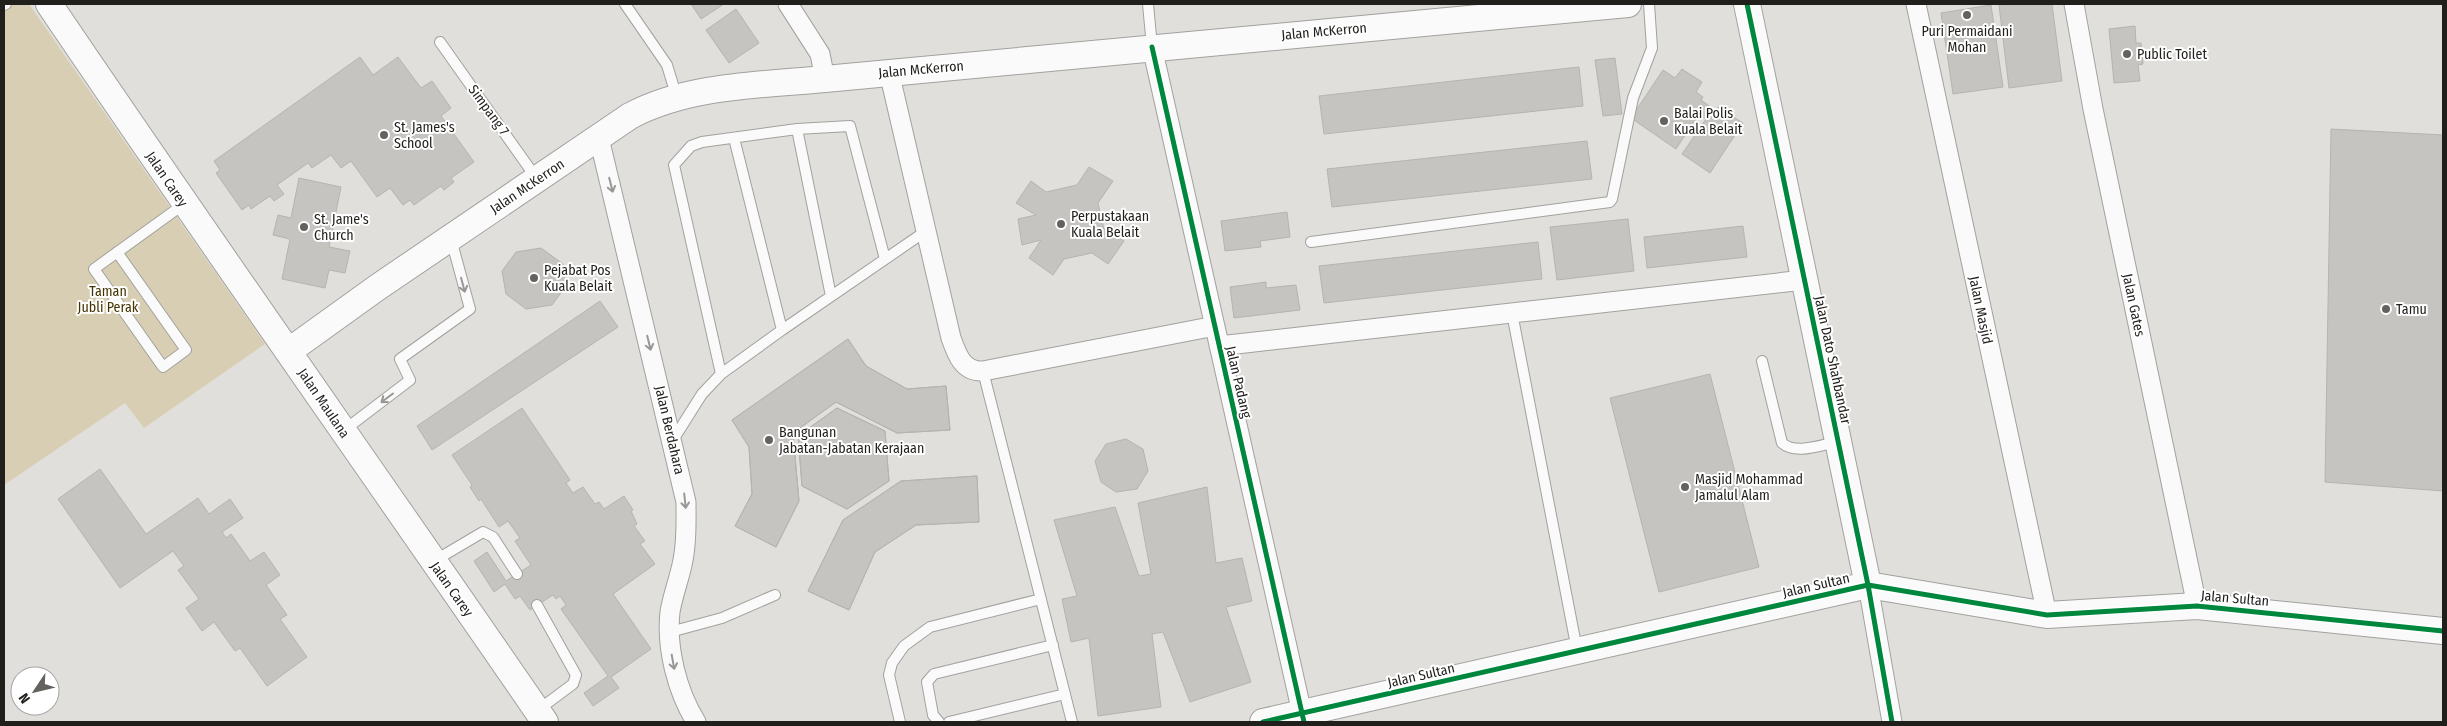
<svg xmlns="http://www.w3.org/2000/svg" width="2447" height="726" viewBox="0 0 2447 726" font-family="'Fira Sans Condensed',sans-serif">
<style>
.green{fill:#d8ceb3}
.building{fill:#c5c4c1;stroke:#b5b4b0}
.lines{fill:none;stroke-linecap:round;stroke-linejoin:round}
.lane-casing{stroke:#a2a19e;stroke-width:12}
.street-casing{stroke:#a2a19e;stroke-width:21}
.secondary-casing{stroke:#a2a19e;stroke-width:28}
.lane{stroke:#fafafa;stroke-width:10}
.street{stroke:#fafafa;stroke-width:19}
.secondary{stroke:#fafafa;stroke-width:26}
.cycleway-casing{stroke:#fff;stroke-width:8}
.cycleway{stroke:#00873e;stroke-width:5}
.oneway{stroke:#989796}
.poi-dot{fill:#63625f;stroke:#fff;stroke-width:2}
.labels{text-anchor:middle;stroke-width:4;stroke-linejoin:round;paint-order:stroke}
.street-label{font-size:14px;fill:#201f1c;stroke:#fff}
.poi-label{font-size:14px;fill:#201f1c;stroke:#fff;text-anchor:start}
.park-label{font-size:14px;fill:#430;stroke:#fff}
</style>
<rect width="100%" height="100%" fill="#e0dfdb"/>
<path class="green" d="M4,4H29L265,344L144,428L125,403L4,485Z"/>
<path class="building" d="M691,4H724L701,19Z
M2010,4H2052L2062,81L2009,88L1999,5Z
M1991,5L2003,87L1953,94L1941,13Z
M736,9L759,43L729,63L706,30Z
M2135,26L2136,43H2141L2143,64L2138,65L2140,81L2114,83L2109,29Z
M360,57L373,75L398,57L421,88L432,81L451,108L441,116L474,162L451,178L454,182L444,190L441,186L414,205L410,200L403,205L390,188L377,197L351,161L341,168L331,155L312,168L308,163L277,185L284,194L274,201L270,196L251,209L249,205L242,210L216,173L220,170L214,161Z
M1615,58L1622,114L1603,116L1595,60Z
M1579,67L1583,106L1324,134L1319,96Z
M1682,69L1702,82L1696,92L1703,97L1701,100L1716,111L1718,107L1743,123L1710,173L1682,154L1706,119L1699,114L1676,149L1631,118L1663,70L1675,78Z
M2331,129L2443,135V491L2325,482Z
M1587,141L1592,179L1332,207L1327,169Z
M1089,167L1113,181L1098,203L1104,229L1124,241L1108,264L1092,253L1064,259L1053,275L1029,258L1041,240L1022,245L1018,219L1036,215L1016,203L1031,181L1046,192L1077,185Z
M299,178L341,187L329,247L350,251L345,273L329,270L325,288L282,279L290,239L273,235L278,215L291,218Z
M1287,212L1290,237L1260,241L1261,247L1225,251L1221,221Z
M1628,219L1634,271L1557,280L1550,227Z
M1743,226L1747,257L1647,268L1644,237Z
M1538,242L1542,279L1324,303L1319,266Z
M541,248L563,264L566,286L552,305L526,309L506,294L502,271L516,252Z
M1266,282V288L1296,285L1300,310L1234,318L1230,287Z
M600,301L618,327L432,450L417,426Z
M848,339L866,366L907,389L946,386L950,430L897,433L836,402L793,433L799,501L776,547L735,526L752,494L749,447L732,420Z
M848,339L866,366L907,389L946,386L950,430L897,433L836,402L793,433L799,501L776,547L735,526L752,494L749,447L732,420Z
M1710,374L1759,567L1659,592L1610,398Z
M522,408L570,480L566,483L573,493L583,487L595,504L599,502L604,509L624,496L633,510L631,511L637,524L634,526L645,541L640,544L655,564L613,594L651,649L611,677L619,688L593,706L584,693L608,676L561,609L566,605L560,596L556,599L553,595L530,610L520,596L515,599L505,584L494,592L474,561L487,552L506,581L531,565L515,541L520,538L508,521L499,527L481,499L479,501L470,487L472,485L452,455Z
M837,408L885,431L889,481L847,509L802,486L798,436Z
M837,408L885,431L889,481L847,509L802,486L798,436Z
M1126,439L1143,449L1148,471L1137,489L1116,492L1101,482L1095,461L1106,444Z
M100,469L146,534L198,498L209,514L230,499L243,518L222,532L226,538L231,534L250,561L264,552L280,575L266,585L287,615L280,619L307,657L267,686L240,648L235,651L214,622L202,631L186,608L199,599L178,570L184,566L173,551L120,588L58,499Z
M977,476L979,522L916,525L875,552L849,610L808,591L843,520L901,481Z
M977,476L979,522L916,525L875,552L849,610L808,591L843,520L901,481Z
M1207,487L1216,563L1242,558L1252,601L1226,607L1251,682L1190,702L1163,632L1152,634L1161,707L1098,716L1089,638L1071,642L1062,599L1077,596L1054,520L1115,507L1139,576L1151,574L1138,503Z"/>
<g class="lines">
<defs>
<path id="lane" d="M625,4L667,65L677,98
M1148,4L1152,47
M4,5L6,4
M440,42L537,179
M797,129L831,296
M734,138L782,330
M1311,242L1610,202L1612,199L1633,98L1652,48L1649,4
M117,252L186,350L163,367L94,269L184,204
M1512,313L1577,650
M1762,361L1782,443C1796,455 1820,445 1837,442
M983,371L1072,722
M721,374L674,165L691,146L702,142L797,129L850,126L885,259
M343,431L410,380L400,359L470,309L451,239
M673,440L702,394L721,374L782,330L926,231
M434,561L483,532L493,537L517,574
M537,605L576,675L573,684L538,710
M670,632L722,618L775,595
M900,722L889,675L892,663L904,646L930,627L1041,599
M939,722L933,715L927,682L934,674L1053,645
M949,722L1065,694"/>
<path id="street" d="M788,4L820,54L825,79
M1916,4L2047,615
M2074,4L2093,109L2197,606
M1152,47L1304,722
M889,72L951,338C957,355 963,372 983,371L1215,326
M599,138L686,502C686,521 687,541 683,560C680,577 673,594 670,612C666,648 677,691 696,722
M1219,346L1804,280
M1868,585L1892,722"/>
<path id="secondary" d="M49,4C212,245 380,482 545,722
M1747,4L1868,585
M289,351L378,287L630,116C688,85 761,85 825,79L1628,4
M1263,722L1868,585L2047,615L2197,606L2443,631"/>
</defs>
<use href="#lane" class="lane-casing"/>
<use href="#street" class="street-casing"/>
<use href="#secondary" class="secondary-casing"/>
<use href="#lane" class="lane"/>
<use href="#street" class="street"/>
<use href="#secondary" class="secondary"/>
<defs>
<path id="cycleway" d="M1747,4L1868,585L1892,722
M1152,47L1304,722
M1263,722L1868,585L2047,615L2197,606L2443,631"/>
</defs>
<use href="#cycleway" class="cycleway-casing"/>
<use href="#cycleway" class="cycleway"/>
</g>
<defs><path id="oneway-shaft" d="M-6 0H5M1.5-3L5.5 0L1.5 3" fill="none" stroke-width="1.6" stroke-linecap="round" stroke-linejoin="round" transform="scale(1.25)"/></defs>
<g class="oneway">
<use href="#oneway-shaft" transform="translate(611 185) rotate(76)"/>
<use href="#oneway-shaft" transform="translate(463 285) rotate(75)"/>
<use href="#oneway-shaft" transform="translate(649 343) rotate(76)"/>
<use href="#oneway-shaft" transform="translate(387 398) rotate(143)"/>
<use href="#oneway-shaft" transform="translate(685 501) rotate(84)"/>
<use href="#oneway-shaft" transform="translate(673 662) rotate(80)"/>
</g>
<g class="poi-dot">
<circle cx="1967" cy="15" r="5"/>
<circle cx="2127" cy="54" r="5"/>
<circle cx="1664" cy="121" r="5"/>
<circle cx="384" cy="135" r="5"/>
<circle cx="1061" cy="224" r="5"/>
<circle cx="304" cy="227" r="5"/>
<circle cx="534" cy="278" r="5"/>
<circle cx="2386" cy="309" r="5"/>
<circle cx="769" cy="440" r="5"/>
<circle cx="1685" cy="487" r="5"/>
</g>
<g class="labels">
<g class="street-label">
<text transform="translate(1324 31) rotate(-5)" y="5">Jalan McKerron</text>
<text transform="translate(921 69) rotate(-5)" y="5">Jalan McKerron</text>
<text transform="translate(489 110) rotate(54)" y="5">Simpang 7</text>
<text transform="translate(167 179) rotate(56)" y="5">Jalan Carey</text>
<text transform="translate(527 186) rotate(-34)" y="5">Jalan McKerron</text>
<text transform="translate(2134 305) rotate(78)" y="5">Jalan Gates</text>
<text transform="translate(1981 310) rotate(78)" y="5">Jalan Masjid</text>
<text transform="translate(1833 360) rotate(78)" y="5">Jalan Dato Shahbandar</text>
<text transform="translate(1239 382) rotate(77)" y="5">Jalan Padang</text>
<text transform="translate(324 403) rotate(56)" y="5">Jalan Maulana</text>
<text transform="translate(670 430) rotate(77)" y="5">Jalan Berdahara</text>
<text transform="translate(1816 585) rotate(-13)" y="5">Jalan Sultan</text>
<text transform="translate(452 589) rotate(55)" y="5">Jalan Carey</text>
<text transform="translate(2235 598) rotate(5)" y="5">Jalan Sultan</text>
<text transform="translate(1421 675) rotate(-13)" y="5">Jalan Sultan</text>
</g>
<g class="poi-label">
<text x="1967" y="36" text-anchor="middle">Puri Permaidani<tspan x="1967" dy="16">Mohan</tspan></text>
<text x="2137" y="59">Public Toilet</text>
<text x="1674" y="118">Balai Polis<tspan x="1674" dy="16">Kuala Belait</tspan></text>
<text x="394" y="132">St. James's<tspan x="394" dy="16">School</tspan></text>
<text x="1071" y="221">Perpustakaan<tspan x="1071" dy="16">Kuala Belait</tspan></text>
<text x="314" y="224">St. Jame's<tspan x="314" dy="16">Church</tspan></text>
<text x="544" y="275">Pejabat Pos<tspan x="544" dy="16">Kuala Belait</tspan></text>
<text x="2396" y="314">Tamu</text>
<text x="779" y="437">Bangunan<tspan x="779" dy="16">Jabatan-Jabatan Kerajaan</tspan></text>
<text x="1695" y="484">Masjid Mohammad<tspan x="1695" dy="16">Jamalul Alam</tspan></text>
</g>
<g class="park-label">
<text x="108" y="296">Taman<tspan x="108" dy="16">Jubli Perak</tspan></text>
</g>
</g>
<rect width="2447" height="726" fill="none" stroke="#201f1c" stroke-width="10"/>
<g transform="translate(35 691) rotate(235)"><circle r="24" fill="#ffffff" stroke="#a6a5a4"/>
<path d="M0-4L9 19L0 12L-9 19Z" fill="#63625f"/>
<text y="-8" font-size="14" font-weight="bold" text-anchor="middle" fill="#201f1c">N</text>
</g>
</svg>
